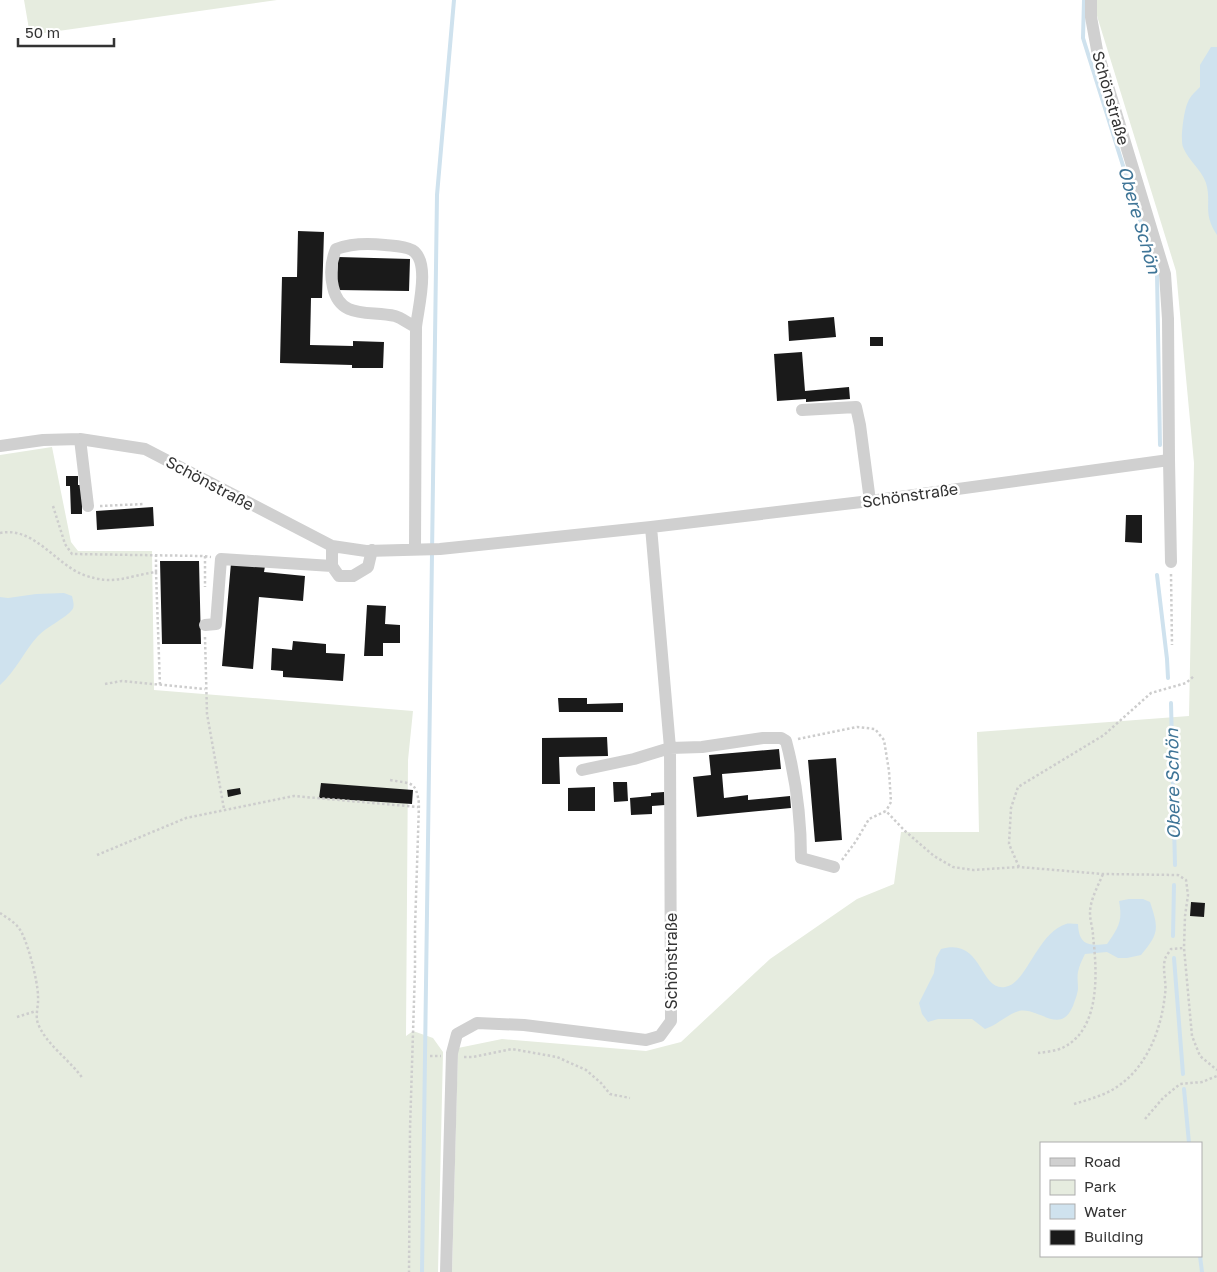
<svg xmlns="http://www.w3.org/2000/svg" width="1217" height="1272" viewBox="0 0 1217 1272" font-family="'Golos Text',sans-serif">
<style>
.green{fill:#e6ecdf;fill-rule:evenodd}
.water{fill:#cfe2ee}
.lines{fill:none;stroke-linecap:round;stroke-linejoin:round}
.stream{stroke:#cfe2ee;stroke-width:4}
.building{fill:#1a1a1a}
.path{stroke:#cdcdcd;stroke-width:2.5;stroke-dasharray:2.5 2.5;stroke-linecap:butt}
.minor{stroke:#d0d0d0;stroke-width:12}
.labels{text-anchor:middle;stroke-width:5;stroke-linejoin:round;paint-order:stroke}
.street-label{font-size:16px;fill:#333;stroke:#fff}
.water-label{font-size:18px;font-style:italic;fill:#3f7597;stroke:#fff}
</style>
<rect width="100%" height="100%" fill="#fff"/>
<path class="green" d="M24,0H277L30,35Z
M1096,0H1217V1272H452L458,1048L502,1039L646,1051L681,1042L770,959L857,899L894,884L901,832H979L977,732L1189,716L1194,463L1176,271L1097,16ZM1041,1143H1201V1256H1041Z
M52,447L71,542L78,551H152L154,690L413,711L408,760L406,1036L413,1031L433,1038L443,1052L438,1272H0V455Z"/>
<path class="water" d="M1211,47H1217V235C1202,213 1212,203 1206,183C1201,169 1188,160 1183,147C1180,140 1184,109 1188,102C1190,96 1196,91 1200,87V65Z
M64,593L72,596C73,601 75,606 72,610C66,618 46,627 38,636C24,651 16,671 0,685V597L8,598L36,594Z
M1129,899H1143L1150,902C1159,929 1159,933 1141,955L1127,958H1118L1107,952L1085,954C1082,960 1079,966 1078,972C1077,977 1078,983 1078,988C1078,993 1075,1000 1073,1006C1060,1036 1039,1007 1019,1011C1008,1014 997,1025 985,1029L972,1019H938L928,1022L922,1014L919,1003L934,973L936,958L941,949C983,937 979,991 1005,987C1026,985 1037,933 1066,924C1069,923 1074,924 1078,924C1079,945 1088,946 1107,944C1118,928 1123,922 1119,901Z"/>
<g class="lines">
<path class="stream" d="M1084,0L1083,38L1157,274L1160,445
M1157,575L1167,659L1168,678
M1171,703L1175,865
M1173,936L1174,885
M1174,958L1183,1074
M1184,1089L1189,1143
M1200,1256L1202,1272
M422,1272L437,195L454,0"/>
</g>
<path class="building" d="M298,231L324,232L322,298H311L310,345L353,346V341L384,342L383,368H352V365L280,363L282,277H297Z
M338,257L410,259L409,291L337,290Z
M834,317L836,337L789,341L788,321Z
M870,337H883V346H870Z
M802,352L805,391L849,387L850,399L806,402V399L777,401L774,354Z
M66,476H78V485H82V514H71L70,486H66Z
M153,507L154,526L97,530L96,511Z
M1126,515H1142V543L1125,542Z
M160,561H199L201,644H162Z
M231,563L265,566L264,572L305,576L303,601L259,597L253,669L222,666Z
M367,605L386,606L385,624L400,625V643H383V656H364Z
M293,641L326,644V653L345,654L343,681L283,677V671L271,670L272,648L292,650Z
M558,698H587V704L623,703V712H559Z
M607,737L608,756L559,757L560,784H542V738Z
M779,749L781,769L722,774L724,798L748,795V800L790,796L791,808L697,817L693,777L711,775L709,755Z
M836,758L842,840L815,842L808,760Z
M613,782H627L628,801L614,802Z
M321,783L413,790L412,804L319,798Z
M595,787V811H568V788Z
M240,788L241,794L228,797L227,790Z
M664,792L665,805L652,806V814L631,815L630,798L651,796V793Z
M1191,902L1205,903L1204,917L1190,916Z"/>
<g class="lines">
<path class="path" d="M53,506L65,544L72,554L202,556L211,557
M100,506L144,504
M0,533C34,526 55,564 84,575C115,586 126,576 156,572V555
M205,556V587
M156,572L160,686
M1171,574L1172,645
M205,637L207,714L224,809
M105,684L122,681L205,689
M798,739L857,727L875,729L884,740L889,771L891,802L886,811
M390,780C411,784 416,780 419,804L415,928V969L410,1129L409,1272
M1168,831H1180
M97,855L186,818L294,796L418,807
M842,860L856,841L869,819L886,811L905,831L934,856L953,867L973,870L1019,867L1103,874L1178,875L1186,880L1188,895L1185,916L1184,948L1192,1036L1200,1056L1217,1070
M1019,867L1009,844L1011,808L1018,787L1104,735L1151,693L1186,683L1194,676
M0,913C6,917 14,922 18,927C27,937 38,982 38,996C39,1007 34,1016 39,1026C48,1046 71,1061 83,1079
M17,1017L36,1011
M1038,1053C1046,1052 1057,1051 1064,1047C1101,1028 1097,971 1093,936C1093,929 1090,921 1090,913C1090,900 1098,886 1103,874
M430,1056H441
M464,1057H473L512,1049L557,1057L586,1070L601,1083L610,1094L630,1098
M1074,1104C1084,1101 1094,1098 1104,1094C1143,1077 1161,1034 1165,994C1167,983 1162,970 1165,959C1166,956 1169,952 1171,949L1184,948
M1145,1119L1163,1098L1180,1084L1202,1082L1217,1076"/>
<path class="minor" d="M802,410L856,407L860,425L870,501
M80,439L88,506
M0,446L43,440L80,439L145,449L332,546L366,551L440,549L651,527L870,501L1169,460L1168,319L1165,274L1097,50L1091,17V0
M1169,460L1171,562
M332,546V566L339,576H353L368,567L372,550
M415,549L416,327C409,324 402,318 395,316C370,310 340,320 333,287C330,275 331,261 336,249C352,243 368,243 385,245C394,246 404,246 412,250C431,261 418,308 416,327
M205,625L216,624L221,559L332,566
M582,770L634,759L670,748L702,747L763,738H781L786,741C796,779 801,819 801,858L834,867
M446,1272L452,1053L457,1034L477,1023L524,1025L646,1040L660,1036L671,1021L670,748L651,527"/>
</g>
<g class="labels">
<g class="street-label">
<text transform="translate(1111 98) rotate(74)" y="6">Schönstraße</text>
<text transform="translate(210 483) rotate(28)" y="6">Schönstraße</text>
<text transform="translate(910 495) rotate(-8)" y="6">Schönstraße</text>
<text transform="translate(671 961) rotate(-90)" y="6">Schönstraße</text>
</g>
<g class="water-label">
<text transform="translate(1139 220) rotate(74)" y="6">Obere Schön</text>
<text transform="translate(1173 784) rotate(-91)" y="6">Obere Schön</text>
</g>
</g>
<rect x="1040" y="1142" width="162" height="115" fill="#ffffff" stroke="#adadad"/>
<rect x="1050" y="1158" width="25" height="8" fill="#d0d0d0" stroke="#adadad"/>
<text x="1084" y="1167" font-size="15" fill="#333333">Road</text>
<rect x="1050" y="1180" width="25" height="15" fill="#e6ecdf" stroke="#adadad"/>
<text x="1084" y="1192" font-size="15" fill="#333333">Park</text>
<rect x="1050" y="1204" width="25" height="15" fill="#cfe2ee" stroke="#adadad"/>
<text x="1084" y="1217" font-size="15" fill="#333333">Water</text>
<rect x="1050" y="1230" width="25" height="15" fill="#1a1a1a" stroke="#adadad"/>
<text x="1084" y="1242" font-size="15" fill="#333333">Building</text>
<path d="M18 38v8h96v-8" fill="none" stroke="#333333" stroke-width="2.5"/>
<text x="25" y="38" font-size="15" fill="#333333" stroke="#ffffff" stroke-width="4" paint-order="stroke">50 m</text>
</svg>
